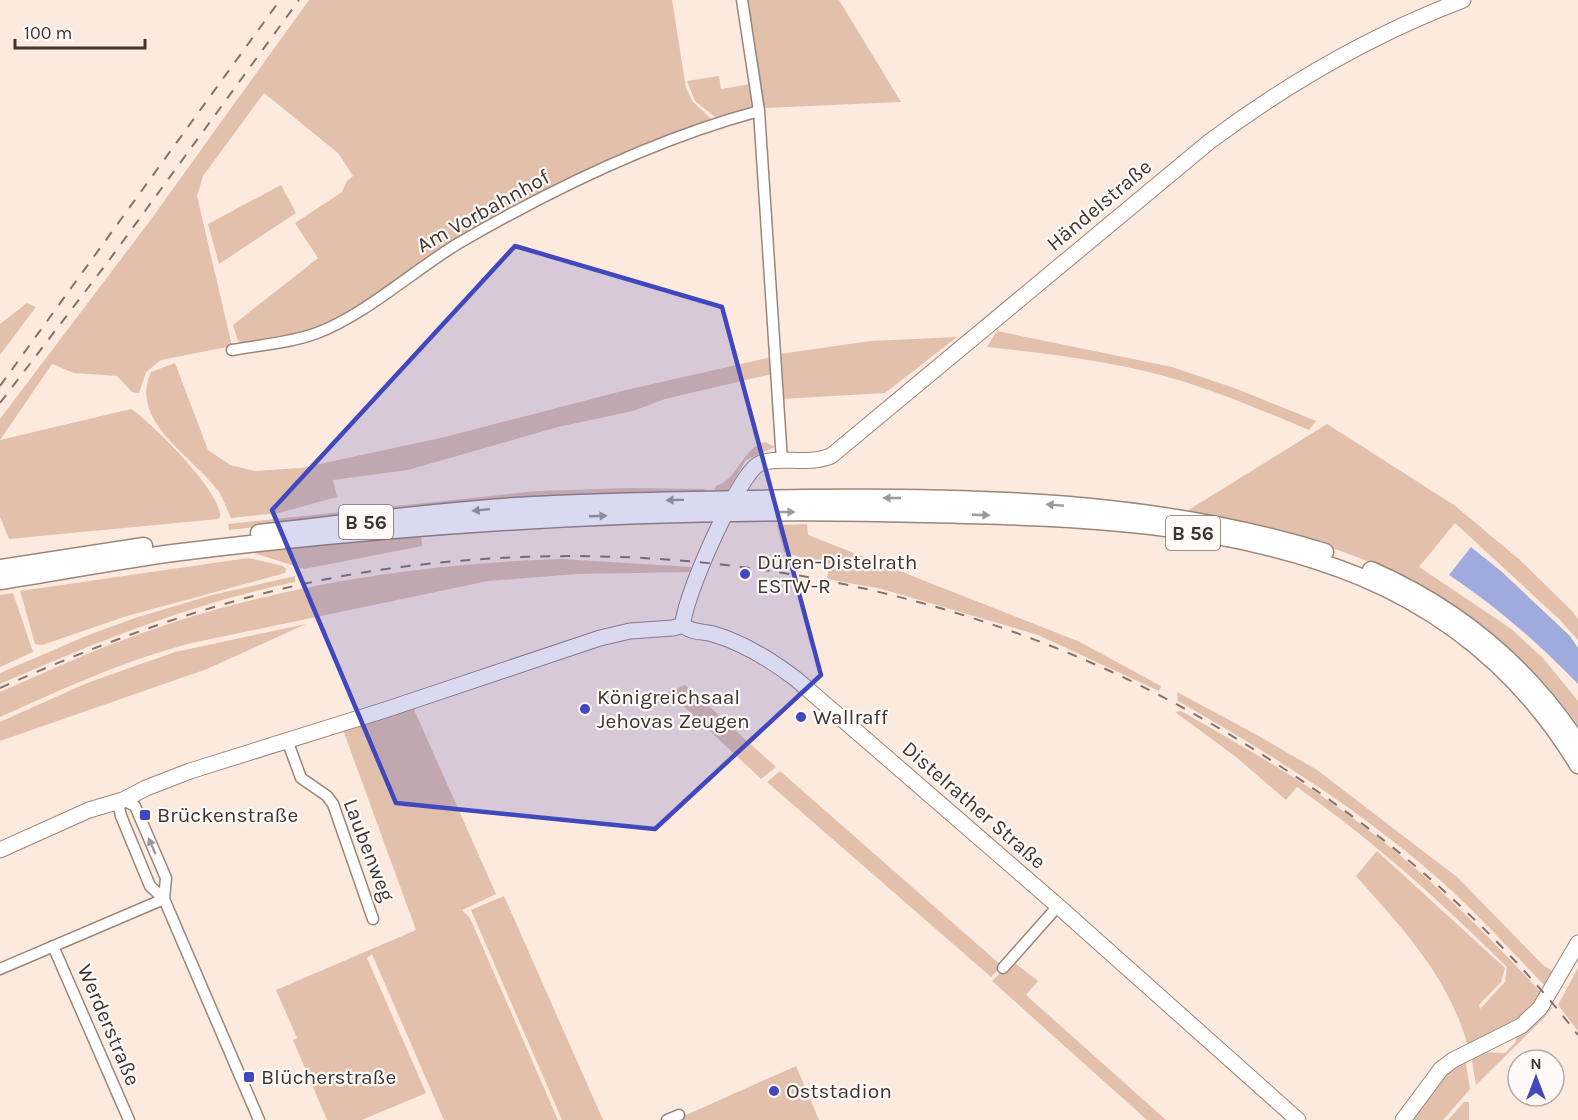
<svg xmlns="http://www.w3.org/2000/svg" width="1578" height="1120" viewBox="0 0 1578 1120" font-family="Karla,sans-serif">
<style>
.green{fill:#e2c0ac}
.water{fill:#9fabdc}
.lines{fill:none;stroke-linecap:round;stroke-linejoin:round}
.stream{stroke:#9fabdc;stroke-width:2}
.street-casing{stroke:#9b867a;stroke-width:13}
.secondary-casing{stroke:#9b867a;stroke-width:17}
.primary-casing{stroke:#9b867a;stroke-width:19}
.street{stroke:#fff;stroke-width:10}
.secondary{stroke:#fff;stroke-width:15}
.primary{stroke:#fff;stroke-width:16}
.rail{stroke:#80746d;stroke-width:2;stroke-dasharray:10 10;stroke-linecap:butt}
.oneway{fill:#9e9a98}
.marked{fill:#4148bd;fill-opacity:0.2;stroke:#4148bd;stroke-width:4.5;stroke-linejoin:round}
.poi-dot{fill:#4148bd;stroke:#fffaf8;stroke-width:2}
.labels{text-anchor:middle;stroke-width:4.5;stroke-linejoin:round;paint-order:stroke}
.shield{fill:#fffaf8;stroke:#78706c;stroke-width:1.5}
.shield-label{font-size:20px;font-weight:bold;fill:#3e3530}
.street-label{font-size:21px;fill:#3e3530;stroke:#fffaf8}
.poi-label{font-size:21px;fill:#3e3530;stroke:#fffaf8;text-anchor:start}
</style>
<rect width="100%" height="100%" fill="#fdeadf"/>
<path class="green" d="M309,0H672L686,88L693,102L717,124L571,181L344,317L314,331L244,344L238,341L233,325L318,258L295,223L342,192L347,181L353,176L338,153L264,93L203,176L197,196L232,346L161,360L146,372L139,393L132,392L117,376L74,373L52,364L0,440V419L149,222Z
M747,0H839L901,102L764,108Z
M719,76L721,89L751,84L752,109L720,121L695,101L687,81Z
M281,185L296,213L219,264L208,224Z
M27,303L36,307L0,355V324Z
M997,331L1172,367L1237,389L1316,421L1309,430C1268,413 1228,396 1185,382C1121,362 1054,354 987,347Z
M957,337L885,393L782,399L780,354L870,341Z
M772,357V374L665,399L633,411L558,427L408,470L333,480L337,497L279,513L231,518C227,510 224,500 219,492C195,458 128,422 151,372L175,363L208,450L230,465L255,471L301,468L445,437L626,390Z
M131,409C151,422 223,493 220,517L218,519L9,539L0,517V440Z
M1327,424L1454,505L1520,560L1572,611L1578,619V640L1559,619L1455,523L1419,567L1510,628L1543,658L1578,701V725C1470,583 1355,546 1187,511Z
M765,442L775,447L746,460L728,490L713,493L716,486C739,479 741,449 765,442Z
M629,488L704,489L707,492L304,522L229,530L228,524L537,491Z
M807,524L808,535L1080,642L1161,686L1159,691L1038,635L882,589L827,579L829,566L784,552L777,525Z
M421,535L422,546L304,569L251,552Z
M248,558L283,566L286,569L285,573L127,616L42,645L35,644L20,591Z
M561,559L691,567L690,572L577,574L488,581L192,643C125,660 63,689 0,717V692C44,673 88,652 134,636C270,586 417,564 561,559Z
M295,576V582C193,603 96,642 0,684V673L91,634L138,617L212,595Z
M13,593L33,652L0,667V595Z
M306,624L207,669L0,741V722L87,683L175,652Z
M685,685L692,691L776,767L761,779L675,698L648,709L645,702Z
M1177,692L1257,735L1317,770L1457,877L1543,965L1554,972L1547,988C1515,955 1484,921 1451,890C1369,815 1274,756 1178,701Z
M412,705L496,894L462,910L470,918L558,1120H444L372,954L367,958L426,1093L362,1120H327L293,1040L297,1038L276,990L416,930L342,727Z
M1181,711C1235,742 1289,772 1340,809C1415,862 1482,928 1544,996L1520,1021L1468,1047C1450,978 1402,928 1356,876L1377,851L1505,968L1501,982L1479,1005L1480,1009L1505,982L1507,967C1438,899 1376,843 1297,787L1286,800L1236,757L1175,712Z
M780,771L1002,966L991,977L767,782Z
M504,896L603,1120H562L471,910Z
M1012,961L1038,981L1026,995L1166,1120H1147L992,981Z
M1578,968V1031L1558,1005Z
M1549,1004L1552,1008L1543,1019L1476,1085L1471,1055L1477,1052L1505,1053L1515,1043L1518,1033Z
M1465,1057L1470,1089L1443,1120H1407L1438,1078Z
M796,1066L819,1120H675Z
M1464,1102H1469V1120H1448Z"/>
<path class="water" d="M1471,547L1502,572L1570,636L1578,648V684C1538,643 1497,607 1449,575Z"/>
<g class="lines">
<path class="stream" d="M748,0V3
M750,13L751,19
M757,60L761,85
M762,91L764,107"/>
<defs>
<path id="street" d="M742,0L759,111L782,461
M232,350C259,345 290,343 317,333C365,315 414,270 459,243C552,189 655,139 759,111
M287,740L301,778L327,796L333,804L373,919
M164,899L166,878L135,806L123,800L119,807L121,816L150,886L164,899L259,1120
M53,946L129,1120
M1003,968L1058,906
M0,969L164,899
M667,1120L679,1115"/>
<path id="secondary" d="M683,625C683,599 738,475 759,464C776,455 806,466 831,456L1209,142C1288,83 1371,35 1463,0
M683,625C691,633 703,631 713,634C744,643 771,660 796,679L1058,906L1298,1120
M0,850L89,810L123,800L146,788L190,771L385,710L600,638L630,631L673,628L683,625
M1403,1120L1441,1069L1453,1060L1521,1026L1540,1008L1578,943"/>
<path id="primary" d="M259,533C350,523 442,510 533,505C622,500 712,500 802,498C977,496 1157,500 1325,552
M0,568L144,546
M1371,570C1458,608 1526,664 1578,743
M0,581C58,572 115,561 173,553C423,522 674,507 925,514C1070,517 1225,521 1361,577C1454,616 1526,679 1578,765"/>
</defs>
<use href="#street" class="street-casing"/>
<use href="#secondary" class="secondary-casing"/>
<use href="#primary" class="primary-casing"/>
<use href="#street" class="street"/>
<use href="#secondary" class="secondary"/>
<use href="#primary" class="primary"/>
<path class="rail" d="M0,386L280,0
M0,403L110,259L299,0
M0,688C129,630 260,585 401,567C641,536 892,571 1112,672C1186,706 1257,749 1324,796C1420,863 1506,942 1578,1035"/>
</g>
<defs><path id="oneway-solid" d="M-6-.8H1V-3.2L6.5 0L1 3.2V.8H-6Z" transform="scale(1.5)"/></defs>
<g class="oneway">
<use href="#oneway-solid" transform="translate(892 498) rotate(-180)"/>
<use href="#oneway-solid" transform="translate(675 500) rotate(179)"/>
<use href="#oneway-solid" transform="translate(1055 505) rotate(-175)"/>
<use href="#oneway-solid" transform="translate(481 510) rotate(174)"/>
<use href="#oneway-solid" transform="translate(786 512)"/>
<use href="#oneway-solid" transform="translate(981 515) rotate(2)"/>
<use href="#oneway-solid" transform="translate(598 516) rotate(-2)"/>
<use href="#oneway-solid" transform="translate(152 846) rotate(-114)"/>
</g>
<path class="marked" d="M515,246L722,307L821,675L655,829L396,803L272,510Z"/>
<g class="poi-dot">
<circle cx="745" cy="574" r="6"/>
<circle cx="585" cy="709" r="6"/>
<circle cx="801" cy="717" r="6"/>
<rect x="139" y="809" width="12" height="12" rx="3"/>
<rect x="243" y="1071" width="12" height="12" rx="3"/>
<circle cx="774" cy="1091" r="6"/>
</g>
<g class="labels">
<g class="shield">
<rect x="339" y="505" width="54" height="34" rx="4.5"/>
<rect x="1166" y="516" width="54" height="34" rx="4.5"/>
</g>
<g class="shield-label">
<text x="366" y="529">B 56</text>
<text x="1193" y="540">B 56</text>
</g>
<g class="street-label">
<text transform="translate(1099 205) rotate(-40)" y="7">Händelstraße</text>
<text transform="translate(483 211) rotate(-29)" y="7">Am Vorbahnhof</text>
<text transform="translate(974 805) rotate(41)" y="7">Distelrather Straße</text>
<text transform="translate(369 850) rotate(69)" y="7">Laubenweg</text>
<text transform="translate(109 1025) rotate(67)" y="7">Werderstraße</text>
</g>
<g class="poi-label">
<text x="757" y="569">Düren-Distelrath<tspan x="757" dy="24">ESTW-R</tspan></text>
<text x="597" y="704">Königreichsaal<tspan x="597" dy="24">Jehovas Zeugen</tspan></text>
<text x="813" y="724">Wallraff</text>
<text x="157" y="822">Brückenstraße</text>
<text x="261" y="1084">Blücherstraße</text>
<text x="786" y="1098">Oststadion</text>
</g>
</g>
<g transform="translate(1536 1078)"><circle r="28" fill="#fffaf8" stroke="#b2aba8" stroke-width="1.5"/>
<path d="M0-4.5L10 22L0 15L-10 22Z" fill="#4148bd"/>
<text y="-9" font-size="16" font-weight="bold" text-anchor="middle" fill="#3e3530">N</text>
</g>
<path d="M15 39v9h130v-9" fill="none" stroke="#3e3530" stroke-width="3"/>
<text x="24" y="39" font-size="18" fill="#3e3530" stroke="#fffaf8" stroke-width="4.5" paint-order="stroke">100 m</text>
</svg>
